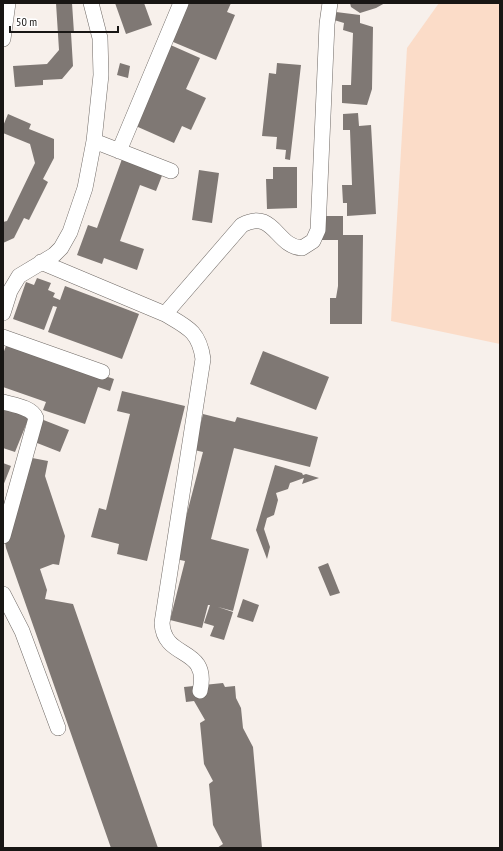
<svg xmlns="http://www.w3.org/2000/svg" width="503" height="851" viewBox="0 0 503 851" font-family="'PT Sans Narrow',sans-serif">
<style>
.green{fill:#fbdcc8}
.building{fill:#7f7874}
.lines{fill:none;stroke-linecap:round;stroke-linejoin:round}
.minor-casing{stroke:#706a66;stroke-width:16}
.minor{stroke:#fff;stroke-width:15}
</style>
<rect width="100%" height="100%" fill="#f7f0eb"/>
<path class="green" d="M439,3H500V344L391,321L407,48Z"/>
<path class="building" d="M56,3H72L74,33H71L73,66L62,79L43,80V85L15,87L13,66L47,64L59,50Z
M115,3H144L152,25L126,34Z
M181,3H231L227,12L235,15L216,60L166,39Z
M350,3H385L376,8L360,13L351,7Z
M336,12L360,15V23L373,27L372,89L367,105L342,103V85H351L353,33L343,30L344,23L334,20Z
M166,43L200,58L186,89L206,98L191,130L182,126L174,143L129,123Z
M120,63L130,66L128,78L117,75Z
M277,63L301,65L290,160L285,159L286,150L276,149L277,137L262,136L269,73L276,74Z
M358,113L359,126L371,125L376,214L347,216V203H343L342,185H352L350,130H343V114Z
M8,114L31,124L29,129L54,139V158L43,179L48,182L29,220L24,218L14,238L3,243V222L7,221L35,163L30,144L3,133V126Z
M122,159L163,173L156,191L140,185L120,241L144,249L137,270L104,258L102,264L77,255L88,225L97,228Z
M273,167H297V208L267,209L266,179H273Z
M199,170L219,173L212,223L192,220Z
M316,216H343V235H363L362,324H330V298H336L338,286V240H316Z
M37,278L51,283L48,290L55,293L53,297L60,300L65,286L139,314L122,359L48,332L57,307L53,306L44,330L13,319L26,282L34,285Z
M7,343L114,379L110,391L98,387L85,424L43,410L46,402L3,387V354Z
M263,351L329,377L316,410L250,384Z
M122,391L185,406L147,561L117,554L119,544L91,537L99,508L106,510L130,414L117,411Z
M3,398L32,410L15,452L3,448Z
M203,414L235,422L237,417L318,437L310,467L234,448L211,539L249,549L233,611L218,607L233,612L224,640L210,636L214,626L204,623L210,605H208L202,628L170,620L185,561L175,559L203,452L194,450Z
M41,419L69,430L60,452L32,441Z
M27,457L48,461L45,476L65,536L59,565L53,564L40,569L47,590L45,599L73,604L158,848H111L6,548L3,531L13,528L5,505L16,491L25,488L23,481Z
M3,463L11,466L3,486Z
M275,465L302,473L303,475L306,474L319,478L302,484L304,478L290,483L288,489L276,493L278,500L274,515L267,518L264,529L270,547L267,559L256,530Z
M328,563L340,593L330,596L318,567Z
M243,599L259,605L253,622L237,617Z
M223,683L225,687L235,686L236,698L241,708L243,728L253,747L262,848H217L223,844L213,825L209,784L213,781L204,764L200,723L205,720L194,701L186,702L184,687Z"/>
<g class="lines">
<defs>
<path id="minor" d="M3,39L8,3
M94,141L171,171
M119,151L181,3
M41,262L165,314L242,225C274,208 276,247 302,248L313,241L318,230L327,24L330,3
M3,313L10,291L19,276L54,255L61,248L70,232L85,188L94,141L101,75L100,38L91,3
M165,314C187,327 199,331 203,359L162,623C164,661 210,645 200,691
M3,337L102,372
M3,402C13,405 32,407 36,418L3,536
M3,594L22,631L58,728"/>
</defs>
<use href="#minor" class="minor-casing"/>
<use href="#minor" class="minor"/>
</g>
<rect width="503" height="851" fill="none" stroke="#181614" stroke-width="8"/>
<path d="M10 26v6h108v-6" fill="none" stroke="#181614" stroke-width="2"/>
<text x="16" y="26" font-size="12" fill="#181614" stroke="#ffffff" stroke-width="3" paint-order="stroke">50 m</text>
</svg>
